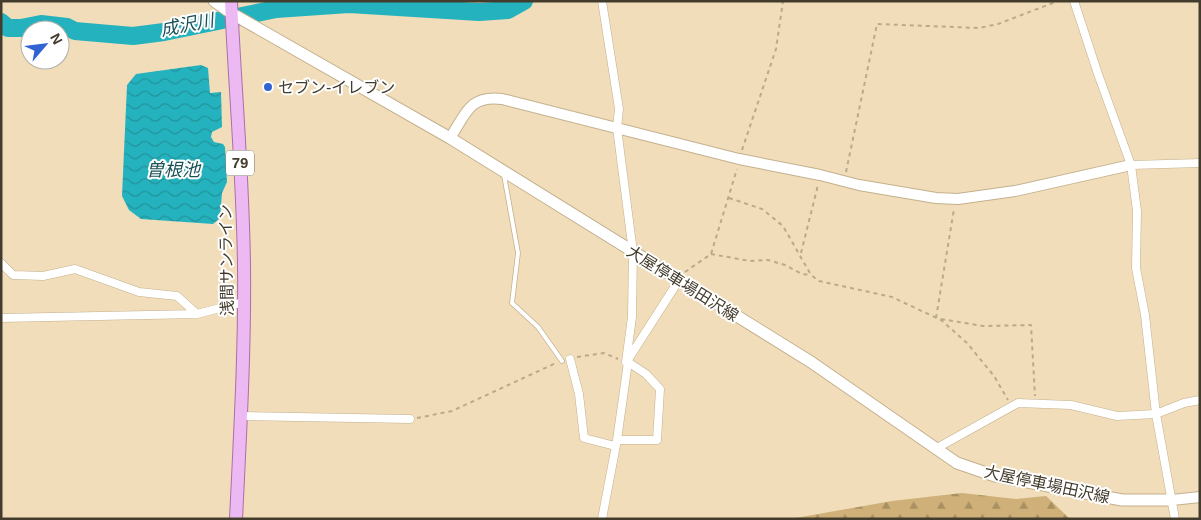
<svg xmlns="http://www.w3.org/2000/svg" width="1201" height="520" viewBox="0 0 1201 520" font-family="Helvetica,'Noto Sans JP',sans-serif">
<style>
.forest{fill:url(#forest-firs)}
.water{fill:url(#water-waves)}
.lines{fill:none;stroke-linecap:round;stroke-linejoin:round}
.river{stroke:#24b3be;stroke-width:18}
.service-casing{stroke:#c3b08d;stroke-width:5.5}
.minor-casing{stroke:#c3b08d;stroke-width:9}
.tertiary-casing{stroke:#c3b08d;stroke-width:12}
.secondary-casing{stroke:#c3b08d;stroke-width:13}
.primary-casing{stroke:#aa6fa8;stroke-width:14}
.path{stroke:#baaa8c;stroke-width:2;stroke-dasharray:4 4;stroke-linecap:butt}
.service{stroke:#fff;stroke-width:4}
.minor{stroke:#fff;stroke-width:8}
.tertiary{stroke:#fff;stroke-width:10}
.secondary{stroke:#fff;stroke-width:11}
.primary{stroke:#edb9f3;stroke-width:12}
.poi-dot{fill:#3163d2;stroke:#fff;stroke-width:2}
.labels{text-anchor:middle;stroke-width:4;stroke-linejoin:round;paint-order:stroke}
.shield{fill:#fff;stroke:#7b766c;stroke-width:1}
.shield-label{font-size:15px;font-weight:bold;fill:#433c2d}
.poi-label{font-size:16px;fill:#433c2d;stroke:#fff;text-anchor:start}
.street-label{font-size:16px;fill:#433c2d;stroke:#fff}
.water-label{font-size:18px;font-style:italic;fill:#1a5257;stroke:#fff}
</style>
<defs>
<pattern id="forest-firs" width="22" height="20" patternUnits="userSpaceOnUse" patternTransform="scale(1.25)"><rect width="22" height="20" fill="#ceb078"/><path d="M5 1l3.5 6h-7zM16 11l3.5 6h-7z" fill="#a99063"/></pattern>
<pattern id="water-waves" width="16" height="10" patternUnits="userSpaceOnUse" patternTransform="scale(1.25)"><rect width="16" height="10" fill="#24b3be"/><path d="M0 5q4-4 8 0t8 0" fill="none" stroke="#21939b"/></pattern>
</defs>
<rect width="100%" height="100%" fill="#f1ddb9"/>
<path class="forest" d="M962,493L1016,499L1046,496L1070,519H790L892,501Z"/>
<path class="water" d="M201,65L208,68L210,93L221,92L222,127L212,132L211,137L214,142L223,144L225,147L227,182L222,193L220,218L213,224L141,219L129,210L122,196L127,85L136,74Z"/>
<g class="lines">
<path class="river" d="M1,22L8,28H21L41,24L67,27L75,31L133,36L164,32L276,9L349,4L479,12L508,10L524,1"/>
<defs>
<path id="service" d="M504,175L518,253L512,303L538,327L562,361"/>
<path id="minor" d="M602,1L619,109L617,128L633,252L632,317L626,362
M1074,1L1098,74L1131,165L1137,211L1136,268L1145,315L1156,414L1175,519
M1131,165L1200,163
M1,263L13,275L43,276L75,269L139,292L177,296L197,314
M1,318L197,314L244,302
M629,358L679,280
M570,359L579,394L584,438L615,446
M240,416L410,419
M617,440H657L660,389L646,374L628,362
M937,448L1018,403L1071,405L1117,416L1156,414L1184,403L1200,400
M602,519L617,440L628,362"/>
<path id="tertiary" d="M450,138C466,114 469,95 502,99L739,159L820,175L859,185L936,198L958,199L1015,191L1131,165
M1172,500L1200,497"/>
<path id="secondary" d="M214,1L231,13L450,138L679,280L811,362L957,463L995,476L1122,500H1172"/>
<path id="primary" d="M231,1C235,89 243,177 244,266C245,350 240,435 236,519"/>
</defs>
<use href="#service" class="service-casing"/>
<use href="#minor" class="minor-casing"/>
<use href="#tertiary" class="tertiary-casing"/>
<use href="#secondary" class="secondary-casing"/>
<use href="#primary" class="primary-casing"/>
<path class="path" d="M742,150L776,49L783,1
M846,172L877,24L979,28L998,24L1058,1
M729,198L762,209L783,226L811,275L819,281L892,297L941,320L967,343L994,376L1008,400
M801,253L818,185
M711,254L750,261L768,260L785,265L802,274L811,275
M685,272L711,254L737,169
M936,318L954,209
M941,319L983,326L1031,325L1035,396
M577,357L604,353L618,359
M417,418L452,411L556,363"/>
<use href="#service" class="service"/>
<use href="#minor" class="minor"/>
<use href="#tertiary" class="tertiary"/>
<use href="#secondary" class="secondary"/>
<use href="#primary" class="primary"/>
</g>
<circle class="poi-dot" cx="268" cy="87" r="5"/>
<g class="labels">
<rect class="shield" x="226" y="150.5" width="28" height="25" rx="4"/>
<g class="shield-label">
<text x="240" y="168">79</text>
</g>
<g class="poi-label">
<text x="278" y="93">セブン-イレブン</text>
</g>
<g class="street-label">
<text transform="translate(226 260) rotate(-91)" y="6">浅間サンライン</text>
<text transform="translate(683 283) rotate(32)" y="6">大屋停車場田沢線</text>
<text transform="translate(1047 484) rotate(12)" y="6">大屋停車場田沢線</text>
</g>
<g class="water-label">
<text transform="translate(187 25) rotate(-11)" y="6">成沢川</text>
<text x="173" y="176">曽根池</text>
</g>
</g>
<rect width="1201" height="520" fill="none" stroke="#433c2d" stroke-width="5"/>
<g transform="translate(45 45) rotate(62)"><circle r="24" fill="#ffffff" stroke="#b4b1ab"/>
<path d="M0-4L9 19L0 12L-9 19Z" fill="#3163d2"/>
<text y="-8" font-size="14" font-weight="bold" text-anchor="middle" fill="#433c2d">N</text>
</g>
</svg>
